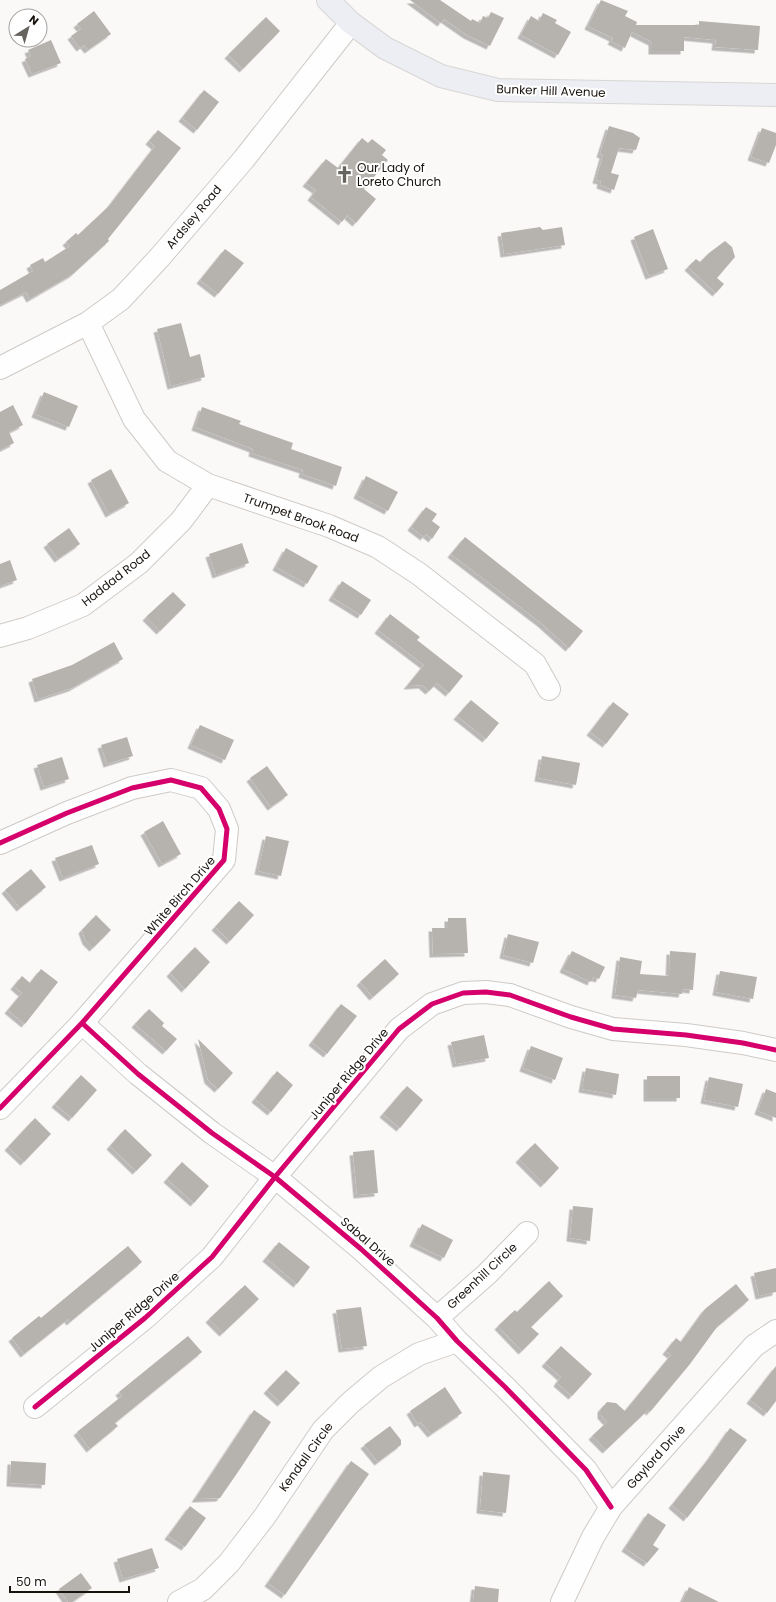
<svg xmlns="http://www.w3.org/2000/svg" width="776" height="1602" viewBox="0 0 776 1602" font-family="Poppins,sans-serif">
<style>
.building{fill:#b6b2ae;filter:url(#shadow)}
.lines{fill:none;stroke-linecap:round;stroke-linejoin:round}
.minor-casing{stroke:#cecac7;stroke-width:24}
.major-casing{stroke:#d8d7d5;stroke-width:24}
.minor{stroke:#fefefe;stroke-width:22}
.major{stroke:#eceef4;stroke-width:22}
.cycleway-casing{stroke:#fff;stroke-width:8}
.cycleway{stroke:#d6006c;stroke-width:5}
.labels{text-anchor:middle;stroke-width:4;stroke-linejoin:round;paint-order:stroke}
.street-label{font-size:12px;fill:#18120d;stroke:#fff}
.poi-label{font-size:12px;fill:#18120d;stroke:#fff;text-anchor:start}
</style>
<defs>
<filter id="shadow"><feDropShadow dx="-3.5" dy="3.5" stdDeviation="0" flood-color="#0004"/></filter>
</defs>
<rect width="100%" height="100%" fill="#fbf9f7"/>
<path class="building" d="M410,0H440L471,21L472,19L480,23L483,16L488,18L491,12L504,18L490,46L467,35L444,19L441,23Z
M601,0L628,11L625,16L637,22L636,25H699V21L760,26L758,50L715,47L716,40L684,37V51H652V42L632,32L625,48L611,41L613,38L588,26Z
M94,11L111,34L88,50L84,45L80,48L71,36L81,29L77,24Z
M543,13L557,20L555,23L571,32L558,55L521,35L531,16L539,21Z
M266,17L280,31L243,69L228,55Z
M51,40L61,63L32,74L25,59L31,56L28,50Z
M204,90L219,102L197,130L182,118Z
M609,126L633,133L640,138L636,150L619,148L611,173L619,175L614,190L600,185L601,181L596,180L603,155L600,154Z
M762,128L776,133V145L769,163L751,157Z
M158,130L181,148L108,239L109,241L73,274L30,299L26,292L0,305V290L33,271L30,265L43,258L45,262L70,246L66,242L76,233L78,235L109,206L155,146L149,141Z
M362,138L368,143L372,139L386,150L382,155L388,160L364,189L376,199L356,223L347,215L342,222L311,197L316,190L306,183L326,159L338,168Z
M540,227L543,230L562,227L565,245L504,254L501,233Z
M653,229L668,269L649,276L634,237Z
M725,241L732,247L735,257L717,278L724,284L716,293L688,267L696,259L700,262L709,253Z
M225,249L244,263L218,294L200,280Z
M181,323L190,357L200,354L205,377L171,386L157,329Z
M44,392L78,406L69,427L35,414Z
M13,405L23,425L9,432L14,443L0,450V412Z
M202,407L241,421L239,424L293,443L291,449L342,467L336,486L302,474L303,470L252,453L253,449L195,427Z
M111,469L129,503L109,514L91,480Z
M366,476L398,492L388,511L357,495Z
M426,507L437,514L432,521L440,527L432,539L426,534L424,537L411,527Z
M69,528L80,544L58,559L47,544Z
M465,537L583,631L569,648L541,623L451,554Z
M242,543L249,563L216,575L209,554Z
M286,548L318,566L307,584L276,567Z
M10,560L17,580L0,586V564Z
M342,581L371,600L361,615L332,597Z
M173,592L186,605L160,631L146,617Z
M390,614L420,637L417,640L463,676L449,693L437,683L429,691L422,685L407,686L424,665L378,630Z
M114,642L123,659L72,688L38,699L32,679L72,665Z
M471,700L499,723L486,739L457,716Z
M613,702L629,714L606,744L590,732Z
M200,725L234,740L225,760L191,745Z
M127,737L133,756L107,764L101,745Z
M542,756L580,763L576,785L538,778Z
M62,757L69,779L44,787L37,765Z
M267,766L288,795L271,807L250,778Z
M163,821L181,854L162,864L144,832Z
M266,836L289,841L281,876L258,871Z
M92,845L99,864L63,878L55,858Z
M31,869L46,887L20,908L5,890Z
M239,901L254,915L230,941L215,927Z
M96,915L111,930L93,948L86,941L82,930Z
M448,918H466L468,953L433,954L432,928H448Z
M508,934L539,942L533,963L503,955Z
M195,947L210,962L185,989L170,973Z
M572,951L605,967L599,979L593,977L591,982L563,969Z
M670,951L696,953L693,990L683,989L682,994L638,990L636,998L615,995L620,957L642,961L640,974L669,976Z
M385,959L399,974L373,997L360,982Z
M41,969L58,982L25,1024L8,1010L22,993L14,986L22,976L30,983Z
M720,971L757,977L753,999L716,992Z
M341,1004L357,1016L327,1054L312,1042Z
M149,1009L164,1023L162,1026L177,1039L166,1051L135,1024Z
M484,1035L489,1058L456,1064L451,1042Z
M198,1039L233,1073L218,1089L208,1080Z
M531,1046L563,1058L555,1080L523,1068Z
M586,1068L619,1074L616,1095L582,1089Z
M277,1071L293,1085L271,1112L255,1099Z
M81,1075L97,1090L72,1118L55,1104Z
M647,1076H680V1098H647Z
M709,1077L743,1084L738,1107L704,1100Z
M407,1086L423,1100L400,1128L383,1114Z
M766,1089L776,1093V1118L758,1111Z
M35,1118L51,1134L24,1162L8,1147Z
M125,1129L152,1155L136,1171L110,1146Z
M535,1143L559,1168L544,1184L519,1159Z
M374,1150L378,1193L357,1195L353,1152Z
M182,1162L209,1186L194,1203L167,1179Z
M573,1206L593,1208L590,1241L570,1238Z
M422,1224L453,1240L444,1258L413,1243Z
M279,1242L310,1267L297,1284L266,1258Z
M128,1246L142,1262L70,1322L68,1319L24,1354L12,1338L39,1316L41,1318Z
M776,1268V1292L759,1296L754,1273Z
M549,1281L563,1296L531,1327L539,1334L522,1351L498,1326L515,1310L517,1312Z
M736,1284L749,1300L717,1327L690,1364L650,1412L648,1410L606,1450L592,1436L607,1422L601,1415V1409L607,1402L616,1403L625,1411L671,1355L666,1351L676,1338L681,1342L705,1309Z
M245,1285L259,1299L223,1333L209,1319Z
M361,1307L367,1346L342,1349L336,1310Z
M188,1336L202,1352L115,1423L118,1426L90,1449L77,1432L122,1396L119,1392Z
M561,1346L592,1374L572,1396L557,1383L561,1377L545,1363Z
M776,1366V1401L767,1413L750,1400Z
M286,1370L300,1383L281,1403L267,1390Z
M445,1387L462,1413L431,1434L421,1422L418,1424L410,1411Z
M254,1410L271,1422L240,1469L220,1498L195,1499Z
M390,1426L401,1440V1445L378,1462L364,1445Z
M730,1428L747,1440L687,1518L672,1505L710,1457Z
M11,1461L46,1463L45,1485L10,1483Z
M351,1461L369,1474L285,1595L268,1583Z
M483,1472L510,1475L506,1513L480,1510Z
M190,1506L206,1518L185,1547L168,1536Z
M648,1513L666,1525L653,1545L659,1549L647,1563L625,1548Z
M152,1548L159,1568L123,1579L117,1559Z
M81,1573L92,1588L72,1602H68L59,1589Z
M475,1586L499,1589L498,1602H473Z
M689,1587L719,1602H682Z"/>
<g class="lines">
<defs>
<path id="minor" d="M88,323L134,419L167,461L208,485L329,526L378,547L419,574L535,664L549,689
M0,368L88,323L121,299L160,257L244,159L351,23
M0,636L28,628L83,605L139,563L181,521L208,485
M0,843L67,813L132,788L171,780L201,788L219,809L227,829L224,860L82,1023L0,1108
M82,1023L138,1074L212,1133L275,1177L361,1249L437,1318L457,1341L505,1387L586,1470L611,1507
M437,1318L487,1274L527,1233
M35,1407L145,1318L212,1257L275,1177L399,1029L432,1004L463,993L486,992L510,995L571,1017L613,1029L686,1035L743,1043L776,1050
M179,1602L203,1589L229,1563L265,1516L323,1430L350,1403L381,1377L419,1354L457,1341
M562,1602L593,1537L611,1507L754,1346L776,1331"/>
<path id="major" d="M328,0L351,23L385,48L441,76L498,90L776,95"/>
</defs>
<use href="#minor" class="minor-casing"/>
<use href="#major" class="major-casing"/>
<use href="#minor" class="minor"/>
<use href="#major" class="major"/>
<defs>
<path id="cycleway" d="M0,843L67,813L132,788L171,780L201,788L219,809L227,829L224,860L82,1023L0,1108
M82,1023L138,1074L212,1133L275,1177L361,1249L437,1318L457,1341L505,1387L586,1470L611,1507
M35,1407L145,1318L212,1257L275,1177L399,1029L432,1004L463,993L486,992L510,995L571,1017L613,1029L686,1035L743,1043L776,1050"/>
</defs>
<use href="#cycleway" class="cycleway-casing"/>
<use href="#cycleway" class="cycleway"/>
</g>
<defs>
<symbol id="church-bare" viewBox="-9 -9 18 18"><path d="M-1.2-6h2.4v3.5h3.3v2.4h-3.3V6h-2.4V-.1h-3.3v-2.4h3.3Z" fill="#67635f" stroke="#fff" stroke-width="2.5" paint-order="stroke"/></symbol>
</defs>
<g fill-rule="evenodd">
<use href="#church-bare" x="332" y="162" width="25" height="25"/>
</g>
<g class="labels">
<g class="street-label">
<text transform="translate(551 91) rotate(2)" y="4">Bunker Hill Avenue</text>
<text transform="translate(194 217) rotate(-50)" y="4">Ardsley Road</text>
<text transform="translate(301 518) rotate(20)" y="4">Trumpet Brook Road</text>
<text transform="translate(116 578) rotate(-38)" y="4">Haddad Road</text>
<text transform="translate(180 896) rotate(-49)" y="4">White Birch Drive</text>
<text transform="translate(349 1074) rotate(-50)" y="4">Juniper Ridge Drive</text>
<text transform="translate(368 1242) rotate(41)" y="4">Sabal Drive</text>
<text transform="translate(482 1276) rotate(-43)" y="4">Greenhill Circle</text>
<text transform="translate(134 1312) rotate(-41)" y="4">Juniper Ridge Drive</text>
<text transform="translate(306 1457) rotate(-54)" y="4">Kendall Circle</text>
<text transform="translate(656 1457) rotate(-48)" y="4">Gaylord Drive</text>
</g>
<g class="poi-label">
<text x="357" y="172">Our Lady of<tspan x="357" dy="14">Loreto Church</tspan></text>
</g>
</g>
<g transform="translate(28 28) rotate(37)"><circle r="19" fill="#ffffff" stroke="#a3a09e"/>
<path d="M0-3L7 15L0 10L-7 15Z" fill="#67635f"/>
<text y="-6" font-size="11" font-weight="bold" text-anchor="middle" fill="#18120d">N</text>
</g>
<path d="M10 1586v6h119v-6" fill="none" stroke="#18120d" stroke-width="2"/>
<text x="16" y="1586" font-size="12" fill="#18120d" stroke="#ffffff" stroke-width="3" paint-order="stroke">50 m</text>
</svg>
